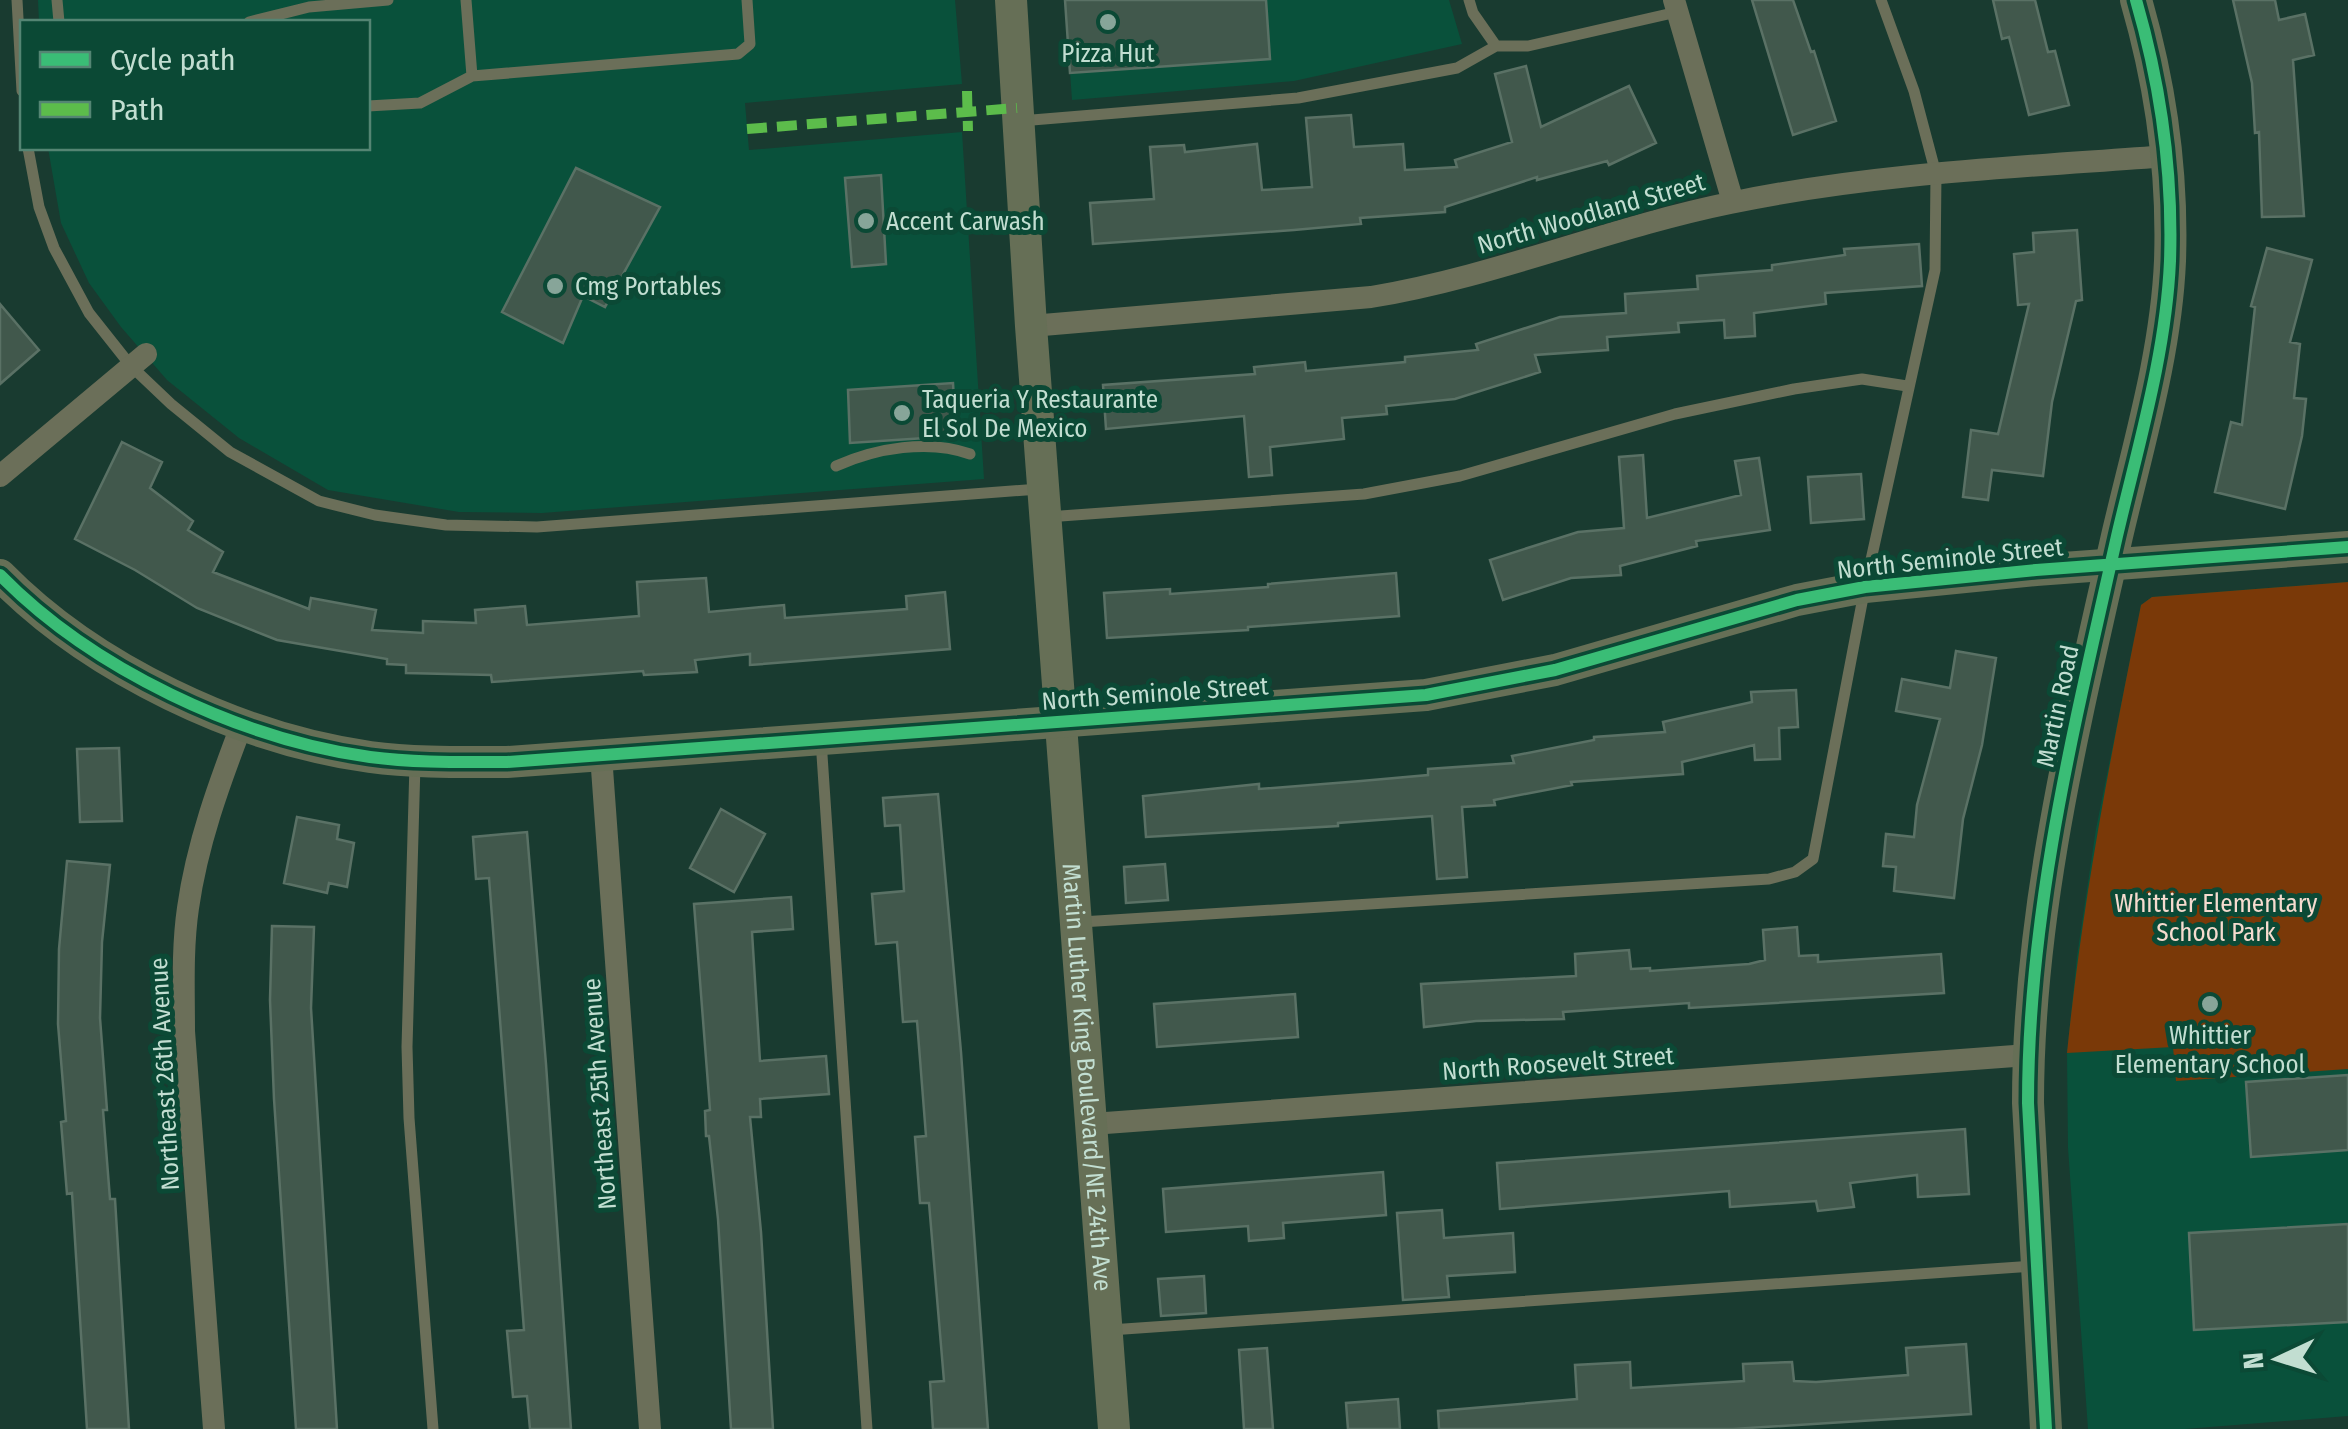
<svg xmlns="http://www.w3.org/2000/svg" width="2348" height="1429" viewBox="0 0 2348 1429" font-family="'Fira Sans Condensed',sans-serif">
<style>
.built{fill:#09513b}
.green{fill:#7a3908}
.building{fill:#41584c;stroke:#5a7165;stroke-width:2.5}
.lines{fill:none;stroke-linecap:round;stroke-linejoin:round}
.lane{stroke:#6b6f59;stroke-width:11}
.street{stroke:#6b6f59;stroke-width:22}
.secondary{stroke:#666f56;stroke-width:32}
.quiet{stroke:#5cbc4b;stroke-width:10;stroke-dasharray:20 10;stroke-linecap:butt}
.cycleway-casing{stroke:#0b4935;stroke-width:19}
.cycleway{stroke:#3abd76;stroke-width:12}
.poi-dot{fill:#87a599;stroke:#0b4935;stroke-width:4}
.labels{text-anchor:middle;stroke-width:10;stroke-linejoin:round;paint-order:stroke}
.poi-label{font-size:25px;fill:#c2ded1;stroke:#0b4935;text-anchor:start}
.street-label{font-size:25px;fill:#c2ded1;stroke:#0b4935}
.park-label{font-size:25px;fill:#f6dbcf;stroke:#0b4935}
</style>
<rect width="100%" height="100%" fill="#193b30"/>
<path class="built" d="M38,0H955L962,84L745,103L749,150L962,132L984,479L542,513L459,512L328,490L239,438L167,380L121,327L89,283L61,223L48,148H368V22H39Z
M1065,0H1449L1462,44L1294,81L1072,100Z
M2348,582V1416L2185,1429H2088L2068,1148L2067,1053L2077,956L2096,829L2141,605L2152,597Z"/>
<path class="green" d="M2348,582V1069L2176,1081L2173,1047L2067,1053C2082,902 2111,754 2141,605L2152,597Z"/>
<path class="building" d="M1065,0H1266L1270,59L1070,73Z
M1752,0H1793L1811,52L1814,51L1836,121L1793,135Z
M1993,0H2035L2048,52L2055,51L2069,105L2029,115L2009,37L2002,39Z
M2233,0H2275L2279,20L2305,14L2314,55L2293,60L2304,216L2262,217L2259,132L2255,133L2252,83Z
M1526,66L1541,127L1629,86L1656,143L1609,165L1607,161L1537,180V177L1445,207V212L1360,218L1361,224L1294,230L1093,244L1090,203L1154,199L1150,147L1184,145L1185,152L1257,144L1262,190L1312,187L1306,118L1351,115L1354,147L1403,144L1405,170L1457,167L1455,160L1512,142L1495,74Z
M576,168L660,207L605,307L583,296L563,343L502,312Z
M881,175L886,264L852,267L845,178Z
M2077,230L2082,300L2076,301L2052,402L2043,476L1992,470L1988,500L1963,497L1971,430L1998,434L2029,304L2018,305L2014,254L2034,252L2033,233Z
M1919,244L1922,286L1825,293L1826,304L1754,313L1755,336L1725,338L1724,320L1678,323L1679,332L1607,337L1608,350L1535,355L1540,372L1455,399L1386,406L1387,414L1342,418L1344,439L1270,447L1272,475L1249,477L1244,416L1106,429L1103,385L1255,374L1254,367L1305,362L1306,371L1405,362V357L1478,350L1476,344L1560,317L1626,313L1625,294L1698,289L1697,276L1772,270V265L1845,255L1844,249Z
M2267,248L2312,260L2290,342L2300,344L2294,398L2306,399L2302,436L2285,509L2215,492L2231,422L2242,425L2255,307L2251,306Z
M0,304L39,350L0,384Z
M953,383L956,436L850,443L848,390Z
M122,442L162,462L150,488L193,521L188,530L223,552L213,572L309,609L311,598L376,610L372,630L423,633V621L476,623L475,610L525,606L527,625L639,616L637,582L706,578L709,612L784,605L785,618L907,609L906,596L945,592L950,649L750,665V654L695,660L697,672L644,675L643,671L492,682L491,675L406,673V665L387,664V659L277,640L197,608L135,570L75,539Z
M1643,455L1647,518L1741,495L1735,461L1759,458L1770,530L1696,541L1697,546L1620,566L1621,575L1571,578L1503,600L1490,560L1578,532L1624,528L1619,457Z
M1861,474L1864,519L1811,523L1808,477Z
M1396,573L1399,616L1248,627V630L1107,638L1104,593L1170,589V594L1268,587V584Z
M1956,651L1996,658L1982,745L1963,819L1954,898L1894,891L1896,867L1883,866L1886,834L1914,837L1917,805L1940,719L1896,711L1902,679L1950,688Z
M1796,690L1798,727L1779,728L1780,759L1755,760L1754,745L1682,762L1683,774L1571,782L1572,785L1494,800L1495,805L1462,807L1467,877L1437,879L1432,816L1338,823V826L1146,837L1143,796L1259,784V789L1361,781L1428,775V769L1514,763L1512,756L1594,740V737L1665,732L1663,722L1752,702L1751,692Z
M119,748L122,821L80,822L77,749Z
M938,794L961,1052L988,1429H933L930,1382L944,1381L929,1203H920L915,1137L926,1136L917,1021L903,1022L897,942L876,944L872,894L904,891L900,825L885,826L883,798Z
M721,809L765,834L734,892L690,868Z
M297,817L339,825L337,839L354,843L347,887L329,883L327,893L284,883Z
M527,832L546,1064L571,1429H530L527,1396L513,1397L507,1331L524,1330L489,878L476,879L473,837Z
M67,861L110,865L102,942L100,1018L107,1110H103L110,1199H115L129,1429H87L72,1193L67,1194L61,1122L66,1121L58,1024L59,949Z
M1165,864L1168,900L1126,903L1124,867Z
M791,897L793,929L752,932L760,1061L826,1056L829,1094L760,1099L761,1117H750L761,1232L773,1429H731L718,1219L709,1136H706L705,1111L710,1110L694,904Z
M272,926L314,927L311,1008L337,1429H296L274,1099L270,1000Z
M1797,927L1799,956L1818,955V962L1941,954L1944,993L1689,1008V1003L1563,1012L1564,1019L1476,1021L1424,1027L1421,984L1576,976L1575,954L1629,950L1631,969L1650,968V971L1749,964L1765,960L1763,930Z
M1295,994L1298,1037L1157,1047L1154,1004Z
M2348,1075V1150L2251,1157L2246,1082Z
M1965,1129L1969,1194L1918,1197L1917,1175L1850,1183L1854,1207L1818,1211L1816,1201L1730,1207L1729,1191L1500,1209L1497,1163Z
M1383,1172L1386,1215L1283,1223L1284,1238L1249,1241L1248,1226L1166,1232L1163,1189Z
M1442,1210L1444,1238L1513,1233L1515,1272L1447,1276L1449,1297L1403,1300L1397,1213Z
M2348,1224V1322L2194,1330L2189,1233Z
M1204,1276L1206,1313L1161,1316L1158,1279Z
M1966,1344L1971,1414L1733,1429H1439L1438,1411L1577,1399L1575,1365L1630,1362L1631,1388L1744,1381L1743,1364L1792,1362L1794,1381L1816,1382L1908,1375L1906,1348Z
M1267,1348L1273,1429H1244L1239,1350Z
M1398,1399L1400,1429H1348L1346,1403Z"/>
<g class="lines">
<path class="lane" d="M17,0L22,91
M57,0L59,22
M466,0L472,76
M1469,0L1473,13L1496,46H1528L1677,12
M249,22L309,7L388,0
M368,106L420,103L472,76L738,54L750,44L747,0
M1020,121L1298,98L1457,68L1496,46
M28,148L39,207L54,248L89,313L131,366L171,404L230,452L319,501L375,515L446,525L537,527L1039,489
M836,466C876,448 929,439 970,454
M1047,517L1364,494L1460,476L1675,414L1794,389L1862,379L1907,386
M821,740L867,1429
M415,764L407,1047L409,1118L433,1429
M1081,922L1769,879L1795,872L1813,859L1865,587L1935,270L1936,174L1914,91L1881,0
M1110,1330L2034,1266"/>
<path class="street" d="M1674,0L1733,202
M1031,326L1371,297C1493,277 1608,228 1730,203C1873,173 2022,167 2168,156
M0,476L146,354
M601,755L650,1429
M1092,1124L2028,1055
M214,1429L184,1031C184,991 182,949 188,908C197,844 219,784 242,724"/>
<g class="secondary">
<path id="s1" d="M1011,0L1031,326L1114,1429"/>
<path d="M0,575C92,669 240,739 370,757C415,763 461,762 507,762L1426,695L1555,670L1797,600L1865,587L2036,570L2348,547"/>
<path d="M2046,1429L2028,1103C2028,910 2075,723 2117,536C2138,446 2166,354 2170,261C2173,172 2161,86 2136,0"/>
</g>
<path class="quiet" d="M967,91L968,131
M747,129L1017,108"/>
<defs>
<path id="cycleway" d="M0,575C92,669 240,739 370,757C415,763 461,762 507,762L1426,695L1555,670L1797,600L1865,587L2036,570L2348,547
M2046,1429L2028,1103C2028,910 2075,723 2117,536C2138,446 2166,354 2170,261C2173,172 2161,86 2136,0"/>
</defs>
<use href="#cycleway" class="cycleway-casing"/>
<use href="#cycleway" class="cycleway"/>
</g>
<g class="poi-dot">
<circle cx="1108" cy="22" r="10"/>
<circle cx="866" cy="221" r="10"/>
<circle cx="555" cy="286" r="10"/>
<circle cx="902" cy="413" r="10"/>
<circle cx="2210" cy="1004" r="10"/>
</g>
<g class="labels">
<g class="poi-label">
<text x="1108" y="62" text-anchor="middle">Pizza Hut</text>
<text x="886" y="230">Accent Carwash</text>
<text x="575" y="295">Cmg Portables</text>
<text x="922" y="408">Taqueria Y Restaurante<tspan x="922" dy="29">El Sol De Mexico</tspan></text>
<text x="2210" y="1044" text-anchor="middle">Whittier<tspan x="2210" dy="29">Elementary School</tspan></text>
</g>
<g class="street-label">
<text transform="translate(1591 213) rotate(-16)" y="9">North Woodland Street</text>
<text transform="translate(1950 558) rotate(-6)" y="9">North Seminole Street</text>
<text transform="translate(1155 693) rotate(-4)" y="9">North Seminole Street</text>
<text transform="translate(2057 706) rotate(-78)" y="9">Martin Road</text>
<text transform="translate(1558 1063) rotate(-4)" y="9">North Roosevelt Street</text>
<text transform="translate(164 1074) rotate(-93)" y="9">Northeast 26th Avenue</text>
<text dy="9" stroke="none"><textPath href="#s1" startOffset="1080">Martin Luther King Boulevard/NE 24th Ave</textPath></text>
<text transform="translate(599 1094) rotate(-94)" y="9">Northeast 25th Avenue</text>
</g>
<g class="park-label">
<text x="2216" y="912">Whittier Elementary<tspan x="2216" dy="29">School Park</tspan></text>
</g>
</g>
<rect x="20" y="20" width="350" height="130" fill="#0b4935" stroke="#548573" stroke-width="2.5"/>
<rect x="40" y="52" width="50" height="15" fill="#3abd76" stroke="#548573" stroke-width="2.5"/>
<text x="110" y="70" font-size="30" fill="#c2ded1">Cycle path</text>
<rect x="40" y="102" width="50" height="15" fill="#5cbc4b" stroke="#548573" stroke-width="2.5"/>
<text x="110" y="120" font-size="30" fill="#c2ded1">Path</text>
<g transform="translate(2278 1359) rotate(266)" stroke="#0b4935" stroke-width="8" paint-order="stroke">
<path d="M0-8L18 38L0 25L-18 38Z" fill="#c2ded1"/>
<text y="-15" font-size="28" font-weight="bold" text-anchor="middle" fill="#c2ded1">N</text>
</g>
</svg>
